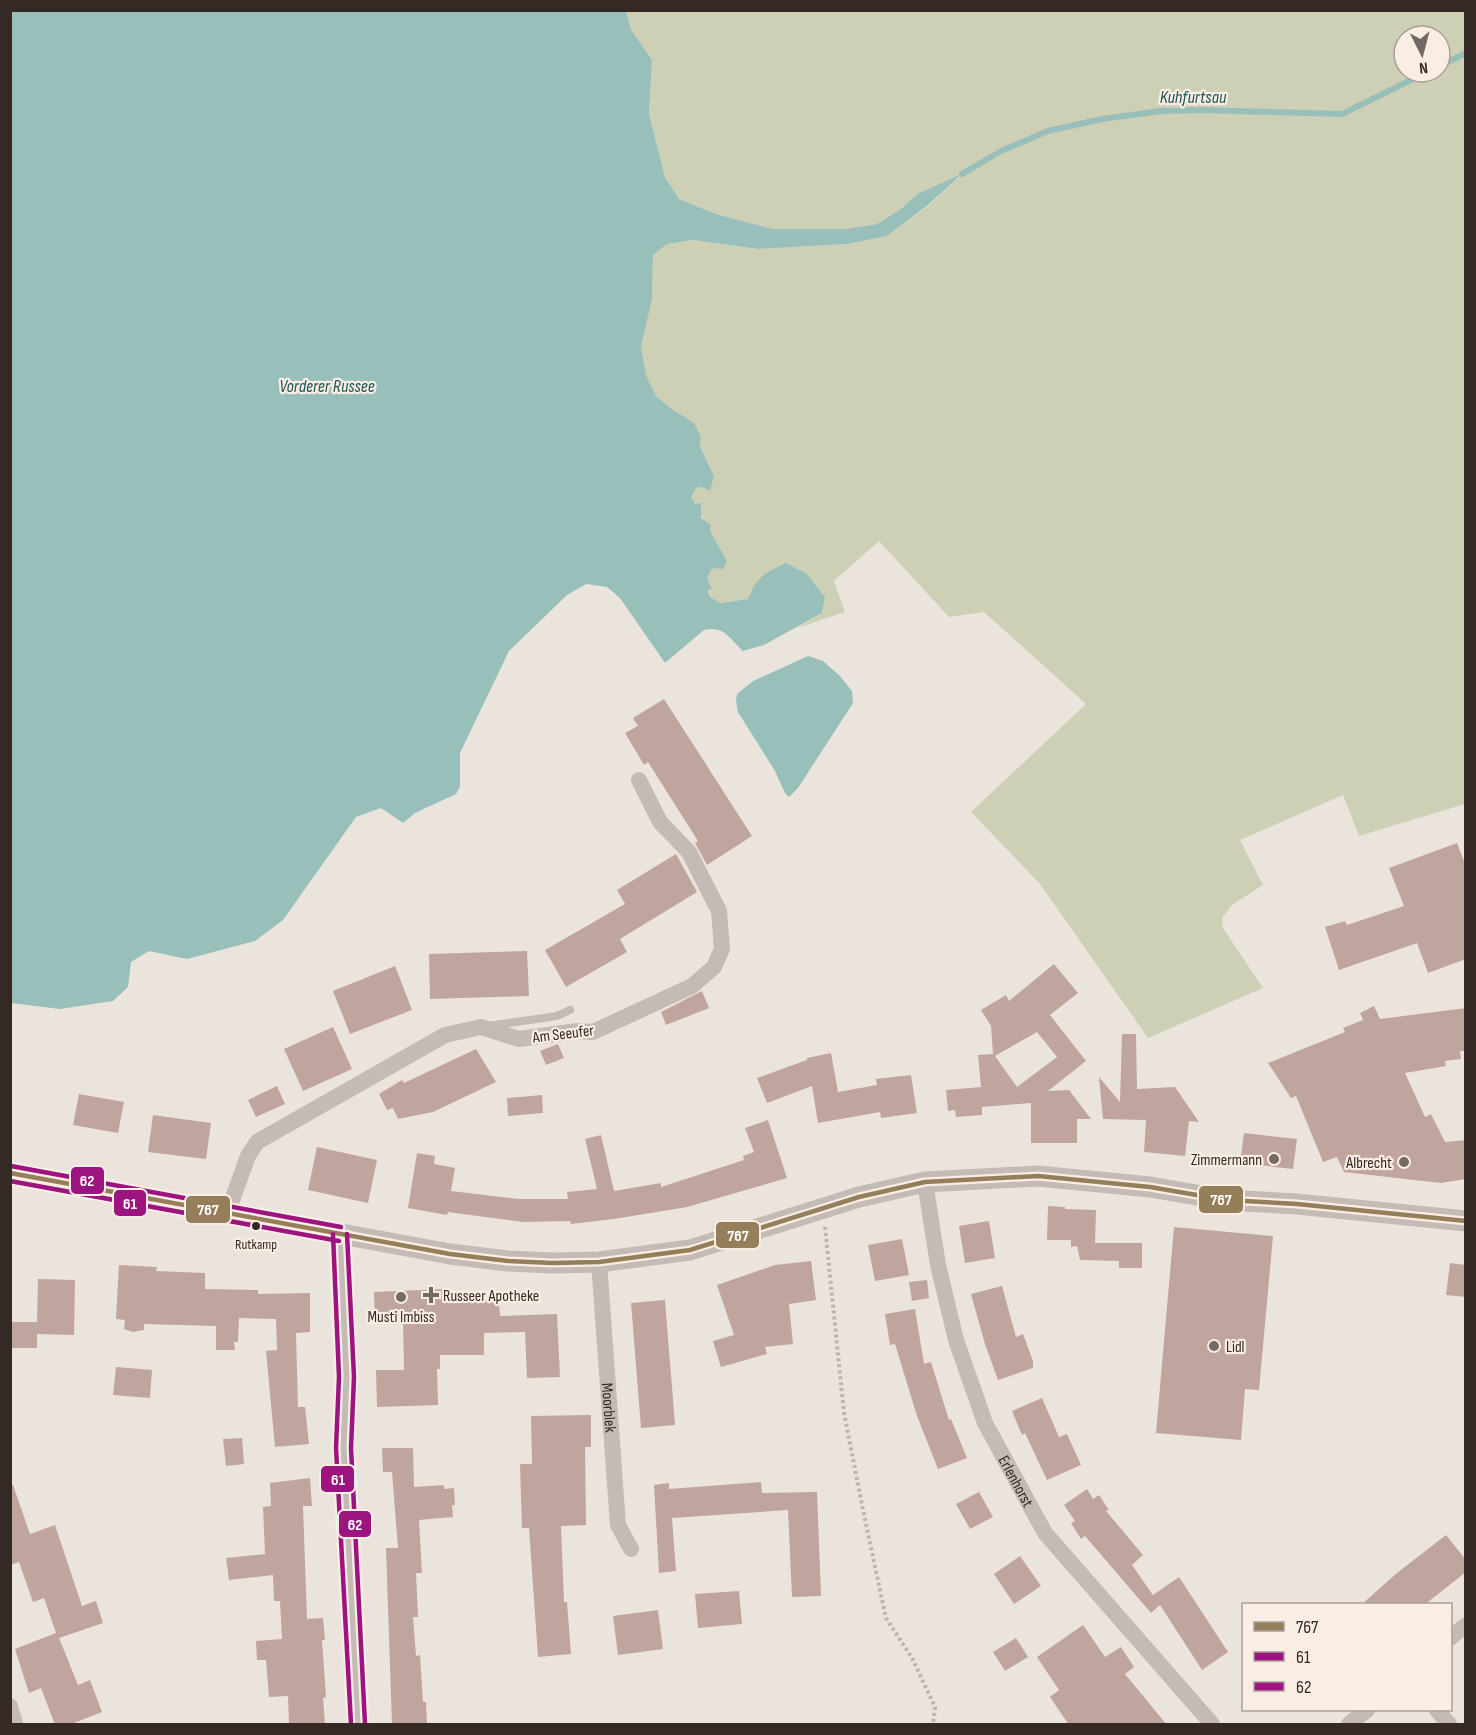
<svg xmlns="http://www.w3.org/2000/svg" width="1476" height="1735" viewBox="0 0 1476 1735" font-family="'Sofia Sans Condensed',sans-serif">
<style>
.green{fill:#ced0b6;fill-rule:evenodd}
.water{fill:#99bfbb}
.lines{fill:none;stroke-linecap:round;stroke-linejoin:round}
.stream{stroke:#99bfbb;stroke-width:6}
.building{fill:#c0a59e;fill-rule:evenodd}
.path{stroke:#bdb4af;stroke-width:4;stroke-dasharray:3 3;stroke-linecap:butt}
.service{stroke:#c4bbb6;stroke-width:8}
.minor{stroke:#c4bbb6;stroke-width:16}
.tertiary{stroke:#c4bbb6;stroke-width:21}
.bus-1-casing{stroke:#f9ede4;stroke-width:9}
.bus-2-casing{stroke:#f9ede4;stroke-width:9}
.bus-3-casing{stroke:#f9ede4;stroke-width:9}
.bus-1{stroke:#957f5b;stroke-width:4.5}
.bus-2{stroke:#9d1380;stroke-width:4.5}
.bus-3{stroke:#9d1380;stroke-width:4.5}
.poi-dot{fill:#746a65;stroke:#f9ede4;stroke-width:2}
.bus-dot{fill:#342925;stroke:#f9ede4;stroke-width:2}
.labels{text-anchor:middle;stroke-width:4.5;stroke-linejoin:round;paint-order:stroke}
.bus-label{font-size:14px;fill:#342925;stroke:#f9ede4}
.street-label{font-size:16px;fill:#342925;stroke:#f9ede4}
.poi-label{font-size:16px;fill:#342925;stroke:#f9ede4;text-anchor:end}
.water-label{font-size:18px;font-style:italic;fill:#1b5654;stroke:#f9ede4}
.line-badge{stroke:#f9ede4;stroke-width:2}
.badge-label{font-size:16px;text-anchor:middle;font-weight:bold;fill:#fff}
</style>
<rect width="100%" height="100%" fill="#ebe4dd"/>
<path class="green" d="M626,11H1465V804L1359,836L1343,795L1240,840L1263,885L1232,905L1222,918L1223,928L1263,988L1148,1038L1040,884L971,812L1086,704L984,612L949,617L879,541L834,581L845,612L797,628L822,613L825,597L807,574L748,599L720,603L710,597L708,575L713,568L727,561L690,497L696,488L703,487L714,476L700,445L672,409L656,396L646,375L641,346L652,300L653,255L667,244L693,240L758,249L848,244L887,236L928,206L960,176L917,194L902,208L877,224L846,229H773L716,214L679,199L665,177L649,114L652,60L630,30ZM1404,36H1440V72H1404ZM1203,110L1279,112H1280L1179,111Z"/>
<path class="water" d="M11,10L626,11L631,30L652,60L649,114L665,177L679,199L716,214L773,229H846L877,224L902,208L917,194L962,174L928,205L887,236L848,244L758,249L693,240L667,244L653,255L652,300L641,346L646,375L656,396L672,409L694,423L701,437L700,446L714,476L710,491L703,487L696,488L691,497L695,504L701,503V518L711,525L710,531L727,561L723,569L713,568C707,576 706,579 712,588L708,591L710,597L720,603L748,599C758,575 764,574 786,563L807,574L825,597L822,613L764,645L743,651C730,639 724,625 704,630L665,663L620,598L607,587L586,584L567,595L509,651L460,753V787L456,794L415,813L403,823L381,808L356,817L283,920L255,941L187,959L149,951L131,962L128,987L113,1001L60,1009L11,1003Z
M808,656L823,661L839,675L852,691L853,703L798,788L789,797L785,793L775,771L738,712L736,701L737,694L753,681Z"/>
<g class="lines">
<path class="stream" d="M1440,66L1466,53
M962,174L1001,151L1048,131L1102,119L1160,111L1203,110L1342,114L1427,72"/>
</g>
<path class="building" d="M664,699L752,836L707,865L695,843L698,841L648,762L644,765L625,733L638,726L633,718Z
M1457,843L1466,866V959L1428,973L1417,943L1339,970L1325,927L1345,921L1347,925L1404,906L1389,868Z
M676,854L697,892L620,939L627,952L566,987L545,950L625,904L617,890Z
M527,951L529,996L430,999L429,954Z
M1054,964L1078,993L1050,1015L1086,1061L1048,1091L1069,1090L1091,1119H1077V1143H1031V1103L982,1107V1115L956,1117L955,1110L948,1111L946,1090L981,1087L978,1055L993,1054L991,1026L981,1010L1006,995L1009,1001ZM1037,1032L1057,1057L1017,1087L995,1056Z
M395,966L412,1010L350,1034L333,991Z
M702,991L709,1008L666,1025L661,1012Z
M1374,1006L1380,1019L1466,1008V1051H1460L1461,1059L1445,1061L1446,1066L1405,1073L1425,1117L1431,1114L1445,1142L1466,1140V1179L1441,1183L1344,1172L1337,1157L1323,1162L1296,1096L1291,1098L1268,1063L1345,1032L1343,1028L1363,1020L1360,1013Z
M333,1027L352,1069L303,1091L284,1049Z
M1122,1034H1136L1137,1089L1175,1087L1199,1122L1189,1121L1185,1156L1144,1152L1146,1120L1103,1119L1099,1077L1120,1102Z
M558,1044L564,1058L546,1065L540,1051Z
M476,1049L496,1082L433,1112L398,1119L393,1108L387,1110L379,1094L402,1080L404,1083Z
M831,1053L838,1092L877,1085L876,1079L911,1075L917,1113L881,1118L880,1112L818,1123L812,1086L767,1103L757,1078L807,1060V1058Z
M277,1086L285,1104L256,1117L248,1100Z
M79,1094L124,1102L118,1133L73,1125Z
M542,1095L543,1113L508,1116L507,1098Z
M153,1115L211,1123L206,1159L148,1152Z
M768,1120L787,1178L687,1207L614,1219L571,1224L570,1221L524,1222L448,1212L447,1215L408,1208L417,1153L435,1156L434,1164L455,1168L451,1191L519,1199H568L567,1192L597,1189L585,1139L601,1135L614,1191L661,1183V1187L744,1160L743,1156L754,1152L745,1128Z
M1244,1133L1297,1139L1293,1169L1240,1163Z
M317,1147L377,1160L368,1203L308,1190Z
M1048,1206L1065,1207V1209L1096,1210L1095,1243H1142V1268H1119V1261L1080,1260L1077,1246L1071,1247V1240H1047Z
M989,1221L995,1258L965,1263L959,1226Z
M1174,1227L1273,1236L1259,1390L1245,1389L1241,1440L1156,1433Z
M902,1239L909,1275L875,1281L868,1245Z
M811,1261L816,1300L789,1304L793,1344L765,1347L767,1354L721,1367L713,1341L734,1335L717,1285L775,1265Z
M1450,1263L1466,1265V1297L1446,1295Z
M119,1265L157,1267L156,1271L205,1273V1289L258,1290V1294L310,1293V1332L296,1333L298,1407H305L309,1444L275,1447L266,1351L277,1350L276,1319L239,1318L238,1342H234L235,1350H216V1326L144,1324V1330L133,1332L124,1329L125,1320L116,1319Z
M38,1279L75,1280L74,1335L37,1334V1329V1348H10V1322H37Z
M927,1280L929,1298L912,1301L909,1282Z
M1002,1286L1016,1337L1023,1334L1033,1361V1368L998,1380L985,1344L971,1294Z
M446,1289V1302L497,1300V1303H499L500,1316L557,1314L560,1377L527,1378L525,1332L484,1333V1355H440V1369H437L438,1405L377,1407L376,1370H404L403,1320L375,1321L374,1292Z
M665,1300L675,1425L641,1428L631,1303Z
M915,1309L924,1364L931,1362L949,1420L951,1419L967,1458L938,1469L917,1416L895,1344L890,1345L885,1314Z
M116,1367L152,1370L150,1398L113,1395Z
M1042,1398L1059,1437L1067,1434L1081,1465L1047,1480L1025,1433L1022,1435L1012,1411Z
M591,1415V1447H585L586,1525L561,1526L564,1602H567L571,1654L538,1657L529,1528H522L520,1464H532L531,1416Z
M242,1438L244,1464L226,1466L223,1439Z
M382,1448H413L414,1487L444,1485V1489L454,1488L455,1505H452L453,1517L419,1520L422,1573H416L418,1617H413L416,1656L420,1655L423,1702H426L427,1725H392L386,1548H398L392,1472H383Z
M310,1478L312,1506H303L307,1619L323,1618L325,1640H322L326,1697L323,1698L325,1725H289L288,1696L269,1697L266,1660H257L256,1641L282,1639L280,1601H274L273,1575L229,1580L226,1558L265,1554L263,1507L271,1506L270,1483Z
M761,1482L762,1493L817,1492L821,1596L792,1597L788,1510L672,1518L676,1571L659,1573L654,1485L669,1483V1489Z
M10,1485H13L30,1534L55,1525L82,1606L96,1601L103,1623L59,1638L78,1685L90,1680L102,1712L69,1725H55L41,1688L29,1693L15,1649L56,1633L44,1598L33,1602L19,1562L10,1565Z
M1087,1489L1093,1499L1099,1495L1109,1510L1106,1511L1143,1555L1132,1565L1155,1598L1153,1595L1179,1577L1228,1652L1202,1670L1160,1605L1151,1613L1085,1536L1081,1539L1071,1523L1075,1521L1064,1505Z
M979,1492L993,1517L970,1529L956,1504Z
M1446,1535L1466,1560V1572L1424,1605H1361L1397,1573Z
M1020,1556L1041,1586L1014,1604L994,1574Z
M739,1591L742,1624L698,1628L695,1594Z
M658,1610L663,1649L618,1655L613,1616Z
M1083,1625L1105,1657L1121,1647L1134,1667L1125,1674L1167,1725H1069L1050,1697L1059,1690L1037,1657Z
M1016,1638L1028,1657L1005,1671L993,1652Z"/>
<g class="lines">
<path class="path" d="M825,1227L844,1413L864,1515L886,1618L912,1658L935,1707L933,1724"/>
<path class="service" d="M488,1026L557,1016L570,1010"/>
<g class="minor">
<path id="s1" d="M925,1182L938,1265L956,1340L985,1423L1045,1533L1212,1724"/>
<path d="M227,1214L248,1156L257,1142L445,1035L481,1027L519,1039L577,1031L593,1032L692,986L714,967L722,949L719,911L689,852L660,822L639,780"/>
<path d="M340,1234L347,1377L343,1448L358,1724"/>
<path id="s2" d="M599,1262L618,1525L631,1549"/>
<path d="M1450,1638L1466,1625"/>
<path d="M10,1706L15,1724"/>
<path d="M1437,1710L1449,1724"/>
<path d="M1349,1724L1367,1710"/>
</g>
<path class="tertiary" d="M10,1173L450,1254L508,1261L552,1263L599,1262L690,1250L859,1197L925,1182L1038,1176L1150,1187L1226,1200L1297,1204L1466,1221"/>
<defs>
<path id="bus-1" d="M10,1173L450,1254L508,1261L552,1263L599,1262L690,1250L859,1197L925,1182L1038,1176L1150,1187L1226,1200L1297,1204L1466,1221"/>
<path id="bus-2" d="M10,1181L339,1241
M333,1234L339,1377L336,1448L351,1724"/>
<path id="bus-3" d="M11,1166L341,1227
M347,1234L354,1377L351,1448L365,1724"/>
</defs>
<use href="#bus-1" class="bus-1-casing"/>
<use href="#bus-2" class="bus-2-casing"/>
<use href="#bus-3" class="bus-3-casing"/>
<use href="#bus-1" class="bus-1"/>
<use href="#bus-2" class="bus-2"/>
<use href="#bus-3" class="bus-3"/>
</g>
<g class="poi-dot">
<circle cx="1274" cy="1159" r="6"/>
<circle cx="1404" cy="1162" r="6"/>
<path d="M428 1286h6v6h6v6h-6v6h-6v-6h-6v-6h6z"/>
<circle cx="401" cy="1297" r="6"/>
<circle cx="1214" cy="1346" r="6"/>
</g>
<circle class="bus-dot" cx="256" cy="1226" r="5"/>
<g class="labels">
<g class="bus-label">
<text x="256" y="1249">Rutkamp</text>
</g>
<g class="street-label">
<text transform="translate(563 1033) rotate(-7)" y="6">Am Seeufer</text>
<text dy="6" stroke="none"><textPath href="#s2" startOffset="146">Moorblek</textPath></text>
<text dy="6" stroke="none"><textPath href="#s1" startOffset="315">Erlenhorst</textPath></text>
</g>
<g class="poi-label">
<text x="1262" y="1165">Zimmermann</text>
<text x="1392" y="1168">Albrecht</text>
<text x="443" y="1301" text-anchor="start">Russeer Apotheke</text>
<text x="401" y="1322" text-anchor="middle">Musti Imbiss</text>
<text x="1226" y="1352" text-anchor="start">Lidl</text>
</g>
<g class="water-label">
<text x="1193" y="103">Kuhfurtsau</text>
<text x="327" y="392">Vorderer Russee</text>
</g>
</g>
<g class="line-badge">
<rect x="70" y="1166" width="35" height="29" rx="6" fill="#9d1380"/>
<rect x="1198" y="1185" width="46" height="29" rx="6" fill="#957f5b"/>
<rect x="113" y="1189" width="34" height="28" rx="6" fill="#9d1380"/>
<rect x="185" y="1195" width="46" height="29" rx="6" fill="#957f5b"/>
<rect x="715" y="1221" width="45" height="28" rx="6" fill="#957f5b"/>
<rect x="320" y="1465" width="35" height="28" rx="6" fill="#9d1380"/>
<rect x="338" y="1510" width="34" height="28" rx="6" fill="#9d1380"/>
</g>
<g class="badge-label">
<text x="87" y="1186">62</text>
<text x="1221" y="1205">767</text>
<text x="130" y="1209">61</text>
<text x="208" y="1215">767</text>
<text x="738" y="1241">767</text>
<text x="338" y="1485">61</text>
<text x="355" y="1530">62</text>
</g>
<rect width="1476" height="1735" fill="none" stroke="#342925" stroke-width="24"/>
<rect x="1242" y="1603" width="210" height="108" fill="#f9ede4" stroke="#aa9f98" stroke-width="1.5"/>
<rect x="1254" y="1622" width="30" height="9" fill="#957f5b" stroke="#aa9f98" stroke-width="1.5"/>
<text x="1296" y="1633" font-size="18" fill="#342925">767</text>
<rect x="1254" y="1652" width="30" height="9" fill="#9d1380" stroke="#aa9f98" stroke-width="1.5"/>
<text x="1296" y="1663" font-size="18" fill="#342925">61</text>
<rect x="1254" y="1682" width="30" height="9" fill="#9d1380" stroke="#aa9f98" stroke-width="1.5"/>
<text x="1296" y="1693" font-size="18" fill="#342925">62</text>
<g transform="translate(1422 54) rotate(174)"><circle r="28" fill="#f9ede4" stroke="#aa9f98" stroke-width="1.5"/>
<path d="M0-4.5L10 22L0 15L-10 22Z" fill="#746a65"/>
<text y="-9" font-size="16" font-weight="bold" text-anchor="middle" fill="#342925">N</text>
</g>
</svg>
